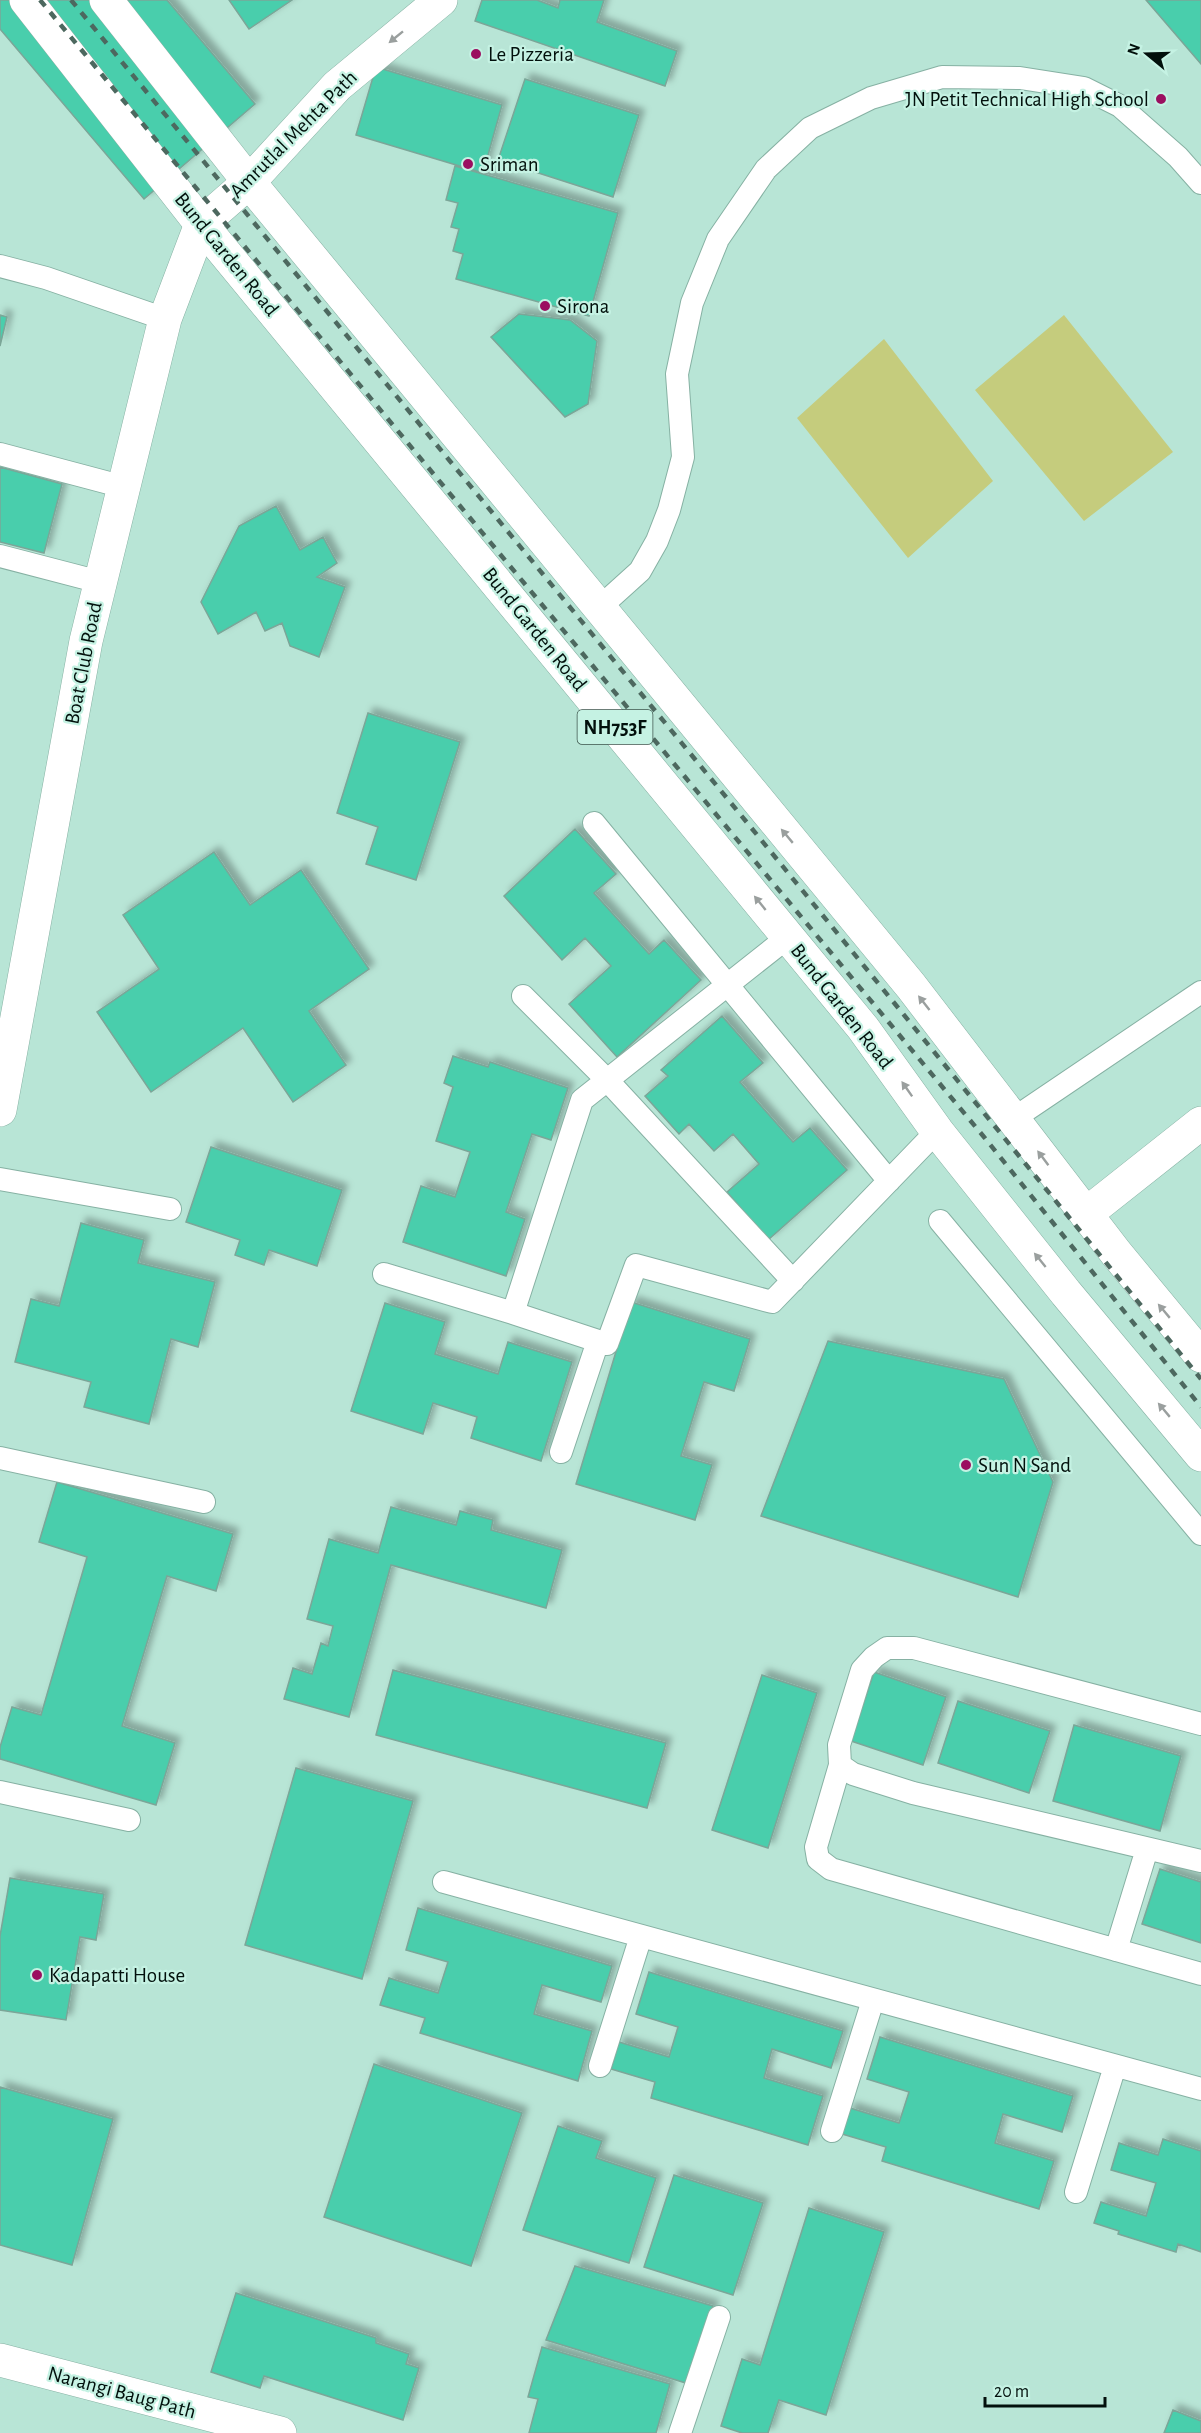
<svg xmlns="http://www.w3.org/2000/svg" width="1201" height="2433" viewBox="0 0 1201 2433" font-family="'Alegreya Sans',sans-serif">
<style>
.green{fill:#c5cc7d}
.building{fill:#48ceac;stroke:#7ba698;stroke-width:1.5;filter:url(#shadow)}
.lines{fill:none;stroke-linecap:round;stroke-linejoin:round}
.lane-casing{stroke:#86b1a3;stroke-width:24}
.street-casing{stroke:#86b1a3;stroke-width:34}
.secondary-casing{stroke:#86b1a3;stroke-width:34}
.highway-casing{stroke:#86b1a3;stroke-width:34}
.lane{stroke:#fff;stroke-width:22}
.street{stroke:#fff;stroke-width:33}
.secondary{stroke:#fff;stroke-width:33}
.highway{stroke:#fff;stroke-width:33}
.rail{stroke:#4d685f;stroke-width:4.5;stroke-dasharray:8 8;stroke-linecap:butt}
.oneway{fill:#9a9f9e}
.poi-dot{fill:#9b0f60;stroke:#c5f2e3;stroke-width:2}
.labels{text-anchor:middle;stroke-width:4.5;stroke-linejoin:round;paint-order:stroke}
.shield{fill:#c5f2e3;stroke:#3c544c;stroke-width:1.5}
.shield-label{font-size:20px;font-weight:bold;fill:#02100c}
.poi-label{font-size:21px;fill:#02100c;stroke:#c5f2e3;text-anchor:start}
.street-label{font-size:21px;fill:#02100c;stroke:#c5f2e3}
</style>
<defs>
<filter id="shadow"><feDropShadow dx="5.5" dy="-5.5" stdDeviation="3" flood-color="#0004"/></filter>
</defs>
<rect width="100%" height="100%" fill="#b8e5d6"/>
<path class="green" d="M1064,315L1173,452L1084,521L975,390Z
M884,339L993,481L908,558L797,418Z"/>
<path class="building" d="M0,0H167L255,104L144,199L0,29Z
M229,0H292L249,29Z
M482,0H537L558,8L560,0H604L597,22L677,51L665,86L475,21Z
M1146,0H1201V64Z
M376,67L502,105L483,173L356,135Z
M525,79L639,115L613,197L498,160Z
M455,166L618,213L589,316L456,279L463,254L453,251L459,229L451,227L458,203L446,200Z
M519,314L570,320L597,341L588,404L565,417L491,337Z
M0,315L7,317L0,346Z
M0,467L62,484L44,553L0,542Z
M276,506L300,550L323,537L337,563L317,577L345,587L319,657L290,646L282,623L265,631L256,612L218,634L201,602L239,526Z
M368,713L460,742L416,880L366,864L378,827L337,813Z
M575,829L616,874L594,893L649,954L664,940L701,980L617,1057L569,1004L611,966L585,938L562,960L504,896Z
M214,852L250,905L301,870L369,969L309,1011L346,1065L293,1102L243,1028L151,1092L97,1012L159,969L123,915Z
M722,1016L763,1063L740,1082L793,1142L810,1128L847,1170L768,1240L727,1192L759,1164L733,1134L714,1151L689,1124L679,1134L645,1096L668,1076L661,1070Z
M453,1056L488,1067L490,1062L568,1088L551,1140L532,1134L506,1212L525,1219L506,1276L403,1242L421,1186L455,1197L470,1152L436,1141L453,1087L444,1083Z
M211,1147L342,1190L317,1266L269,1250L264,1265L235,1255L240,1240L186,1222Z
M81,1223L144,1240L138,1263L215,1282L198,1347L171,1339L149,1424L84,1407L91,1382L15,1362L31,1299L59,1306Z
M631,1302L750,1339L734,1391L704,1382L681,1456L712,1465L695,1520L576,1484Z
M385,1303L445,1322L435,1354L498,1374L508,1342L572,1362L541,1461L471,1438L477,1417L433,1403L423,1434L351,1411Z
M828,1341L1004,1379L1053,1482L1018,1597L761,1516Z
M57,1482L233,1534L216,1591L167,1576L122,1726L175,1743L156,1805L0,1759V1747L12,1707L41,1715L87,1557L39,1542Z
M391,1507L456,1525L460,1511L493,1520L491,1530L562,1550L546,1608L391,1565L349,1717L284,1699L293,1668L312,1674L321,1643L328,1646L333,1626L307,1619L329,1539L378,1553Z
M393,1670L666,1743L647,1808L376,1735Z
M874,1672L946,1697L923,1765L851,1741Z
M762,1675L817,1693L768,1848L712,1830Z
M958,1701L1050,1731L1029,1793L938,1763Z
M1074,1725L1181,1756L1160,1831L1053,1801Z
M296,1768L413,1801L362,1979L245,1945Z
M1160,1869L1201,1882V1943L1142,1924Z
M10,1878L104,1894L96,1940L80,1937L66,2020L0,2010V1936Z
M418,1908L612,1966L601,2002L542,1985L534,2014L592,2031L578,2081L420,2033L425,2018L380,2005L389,1978L438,1993L448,1962L406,1950Z
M649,1972L843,2031L831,2068L772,2049L764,2078L823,2096L808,2145L651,2098L655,2082L611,2069L619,2042L669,2057L678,2027L636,2014Z
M880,2037L1073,2096L1062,2132L1003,2114L995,2143L1054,2161L1039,2209L882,2161L886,2147L842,2134L850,2108L899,2123L909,2092L867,2079Z
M374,2064L522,2113L471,2266L324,2217Z
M0,2087L113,2119L72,2265L0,2245Z
M558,2126L602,2141L596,2158L656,2178L629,2263L523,2230Z
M1163,2139L1201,2151V2252L1178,2244L1176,2252L1118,2234L1119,2231L1094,2223L1101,2202L1146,2216L1156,2183L1111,2170L1119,2143L1158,2155Z
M674,2175L763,2203L733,2295L644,2267Z
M809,2208L884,2232L826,2415L779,2400L768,2433H742L721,2426L742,2359L760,2365Z
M575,2266L713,2306L689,2384L546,2340Z
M236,2293L376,2338V2343L409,2354L406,2364L419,2368L403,2420L264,2376L260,2388L211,2372Z
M542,2347L670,2384L656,2433H529L538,2399L528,2397Z
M1173,2410L1201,2421V2433H1164Z"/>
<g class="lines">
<defs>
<path id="lane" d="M0,266L46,278L165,319
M0,454L124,487
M0,556L100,582
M599,608L640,571L657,541L669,510L683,457L677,374L692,303L718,239L766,169L810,128L871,98L942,77L1020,78L1084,88L1120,106L1178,157L1201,183
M594,823L889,1181
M788,937L582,1100L513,1313L607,1344L636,1265L772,1302L937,1131
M523,996L607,1080L793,1281
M1013,1119L1201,992
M0,1179L170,1209
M940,1221L1201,1534
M384,1274L513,1313
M561,1452L598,1341
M0,1458L204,1502
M1201,1724L914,1648H887L874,1657L862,1670L839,1745L840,1765L816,1847L818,1859L831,1869L1201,1974
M840,1765L853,1774L913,1793L1201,1861
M0,1792L129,1820
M444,1882L1201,2089
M1116,1950L1147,1849
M600,2066L641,1936
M832,2131L873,2000
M1076,2192L1115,2066
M680,2433L719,2317"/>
<path id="street" d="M0,1110L86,641L165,319L201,224
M1086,1214L1201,1123
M0,2360L280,2433"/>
<path id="secondary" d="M201,224L249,182L337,86L441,0"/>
<path id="highway" d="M26,0L201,224L863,1028L937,1131L1066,1293L1201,1455
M106,0L249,182L911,986L1116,1253L1201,1356"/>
</defs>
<use href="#lane" class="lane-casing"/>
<use href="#street" class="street-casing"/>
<use href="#secondary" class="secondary-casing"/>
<use href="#highway" class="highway-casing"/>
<use href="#lane" class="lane"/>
<use href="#street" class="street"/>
<use href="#secondary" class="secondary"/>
<use href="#highway" class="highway"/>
<path class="rail" d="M40,0L984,1137L1201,1407
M71,0L749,825L1201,1379"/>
</g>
<defs><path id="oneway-solid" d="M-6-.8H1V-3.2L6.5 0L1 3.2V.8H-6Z" transform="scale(1.5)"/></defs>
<g class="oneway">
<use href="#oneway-solid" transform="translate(396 37) rotate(141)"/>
<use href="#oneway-solid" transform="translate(787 836) rotate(-130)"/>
<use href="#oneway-solid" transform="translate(760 903) rotate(-129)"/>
<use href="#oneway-solid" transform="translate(924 1003) rotate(-128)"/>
<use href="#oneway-solid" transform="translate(907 1089) rotate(-125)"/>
<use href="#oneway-solid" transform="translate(1043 1158) rotate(-127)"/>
<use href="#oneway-solid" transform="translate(1040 1260) rotate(-129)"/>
<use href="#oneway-solid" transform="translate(1164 1311) rotate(-130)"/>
<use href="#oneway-solid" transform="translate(1164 1410) rotate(-130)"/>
</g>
<g class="poi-dot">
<circle cx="476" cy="54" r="6"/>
<circle cx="1161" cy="99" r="6"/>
<circle cx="468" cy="164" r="6"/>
<circle cx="545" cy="306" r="6"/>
<circle cx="966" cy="1465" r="6"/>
<circle cx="37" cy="1975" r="6"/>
</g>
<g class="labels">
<rect class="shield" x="577.5" y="710" width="75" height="34" rx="4.5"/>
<g class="shield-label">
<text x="615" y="734">NH753F</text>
</g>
<g class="poi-label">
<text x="488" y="61">Le Pizzeria</text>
<text x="1149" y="106" text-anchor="end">JN Petit Technical High School</text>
<text x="480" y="171">Sriman</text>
<text x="557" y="313">Sirona</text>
<text x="978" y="1472">Sun N Sand</text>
<text x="49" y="1982">Kadapatti House</text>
</g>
<g class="street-label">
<text transform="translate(293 134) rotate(-45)" y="7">Amrutlal Mehta Path</text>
<text transform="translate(227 254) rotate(51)" y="7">Bund Garden Road</text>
<text transform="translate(535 629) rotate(51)" y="7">Bund Garden Road</text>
<text transform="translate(83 663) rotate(-79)" y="7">Boat Club Road</text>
<text transform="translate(842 1006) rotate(52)" y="7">Bund Garden Road</text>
<text transform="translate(122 2392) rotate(15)" y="7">Narangi Baug Path</text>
</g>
</g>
<g transform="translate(1147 54) rotate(289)" stroke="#c5f2e3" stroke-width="4.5" paint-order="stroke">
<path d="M0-4.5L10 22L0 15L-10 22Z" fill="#02100c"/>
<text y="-9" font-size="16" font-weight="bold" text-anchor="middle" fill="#02100c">N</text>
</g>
<path d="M985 2397v9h120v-9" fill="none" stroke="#02100c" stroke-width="3"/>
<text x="994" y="2397" font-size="18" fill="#02100c" stroke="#c5f2e3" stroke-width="4.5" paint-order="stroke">20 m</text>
</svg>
